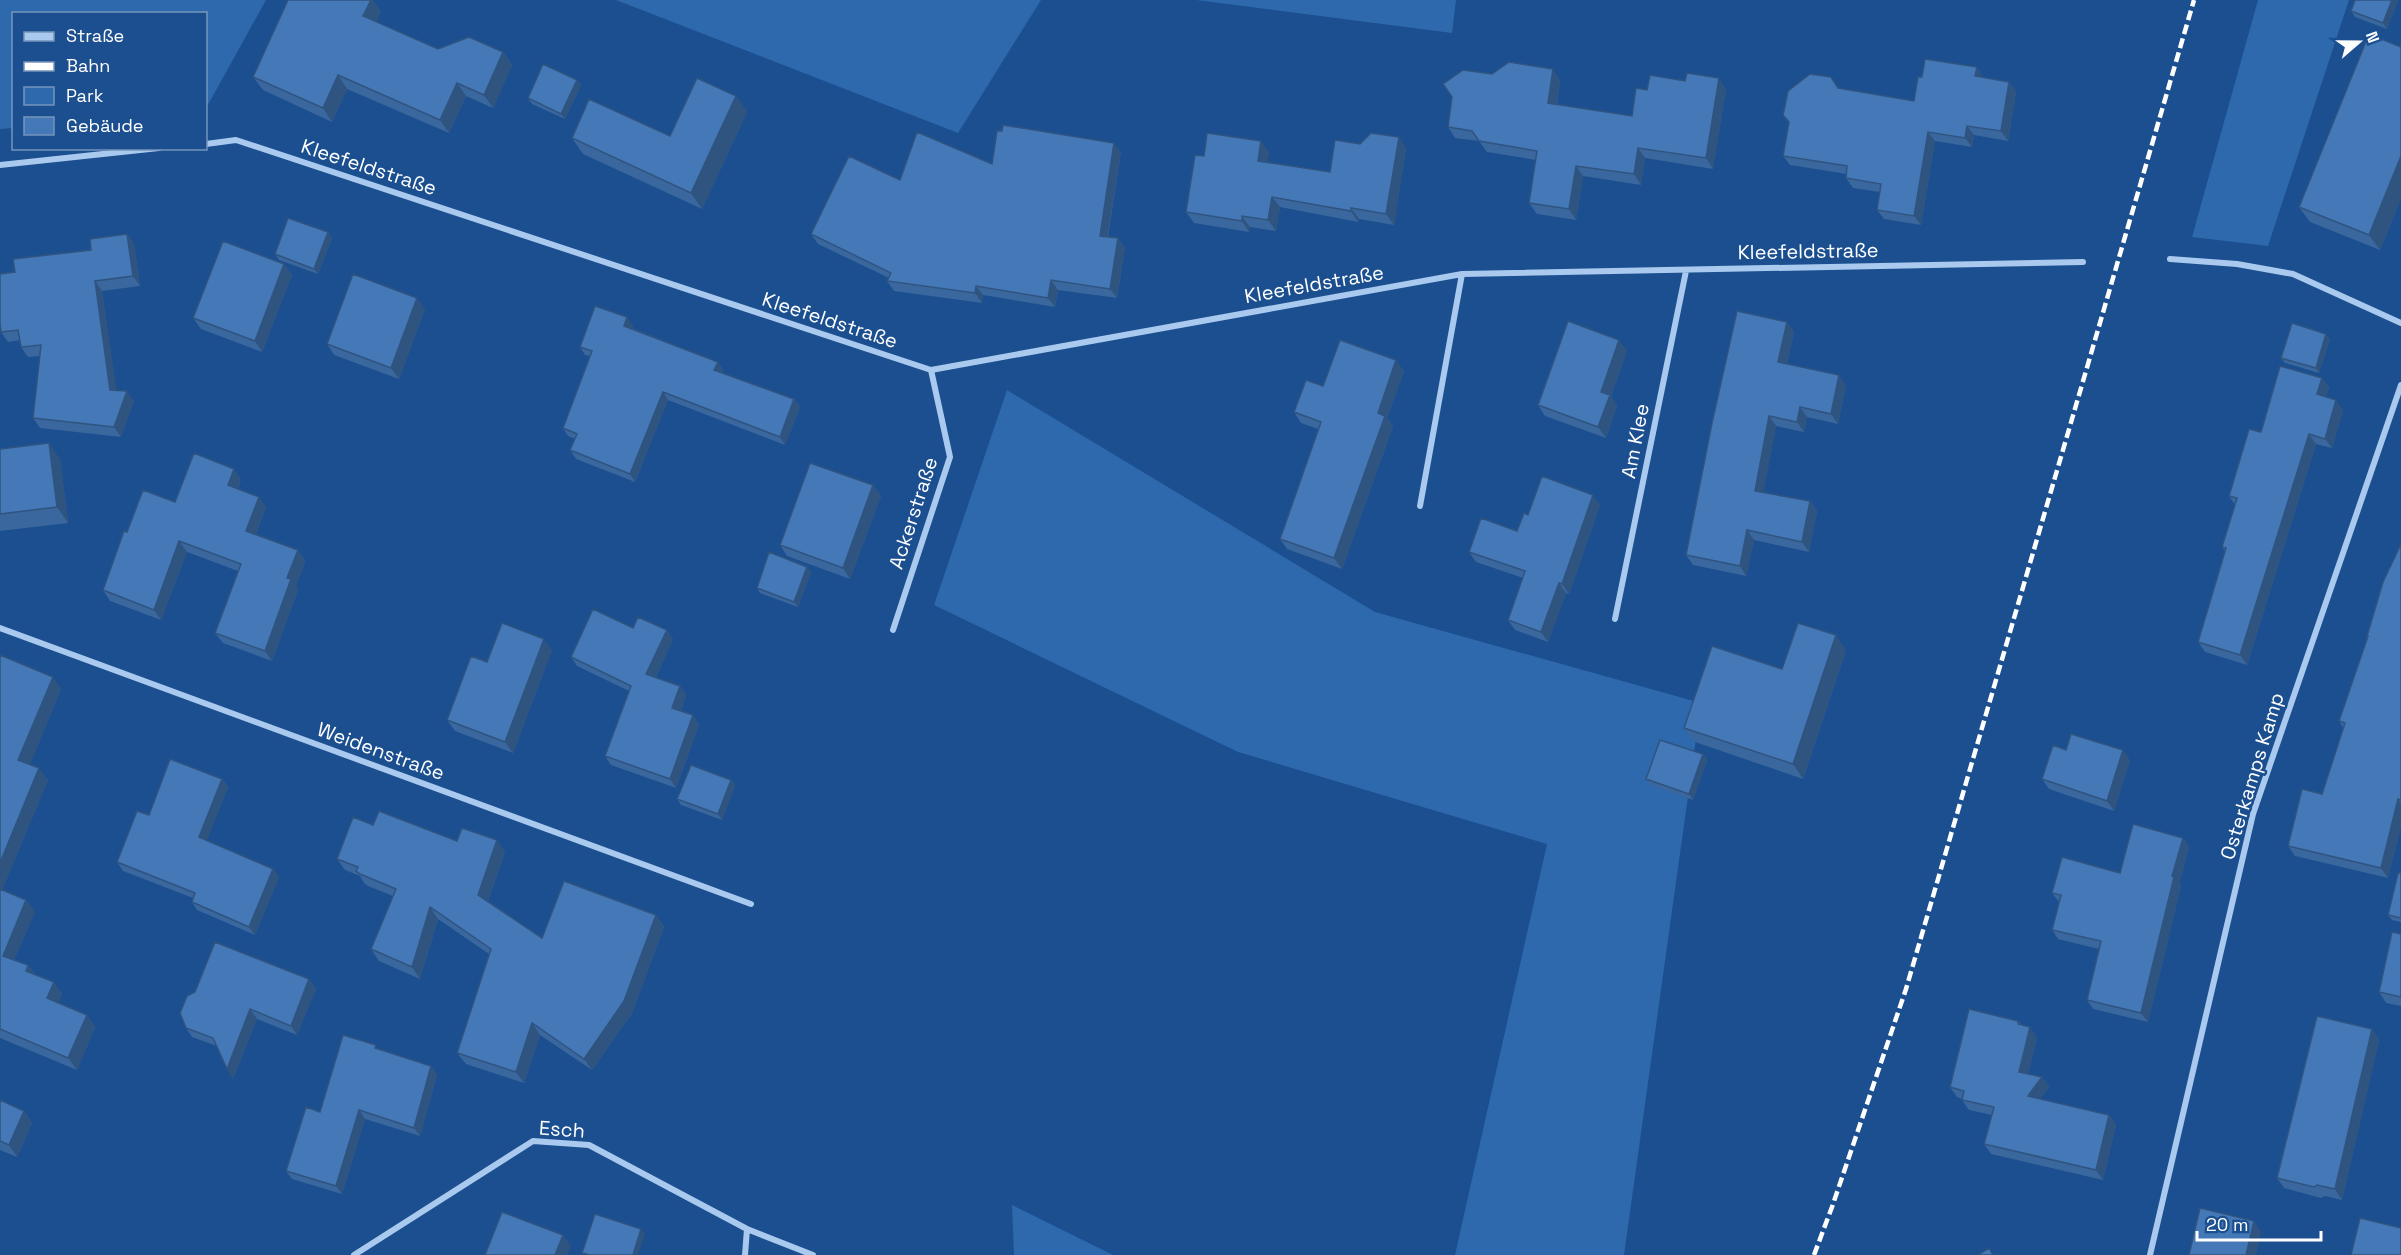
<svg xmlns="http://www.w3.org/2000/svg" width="2401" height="1255" viewBox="0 0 2401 1255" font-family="'Space Grotesk',sans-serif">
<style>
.green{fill:#2e69ad}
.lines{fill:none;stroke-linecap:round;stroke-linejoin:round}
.street{stroke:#a9c9ee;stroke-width:6}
.rail{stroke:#fff;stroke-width:4.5;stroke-dasharray:10 4.5;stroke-linecap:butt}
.wall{fill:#3a679d}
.shaded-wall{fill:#305480}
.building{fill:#4478b7;stroke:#305480;stroke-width:1.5}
.labels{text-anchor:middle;stroke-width:5;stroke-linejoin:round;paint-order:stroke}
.street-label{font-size:20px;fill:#fff;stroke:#1b4f8f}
</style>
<rect width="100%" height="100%" fill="#1b4f8f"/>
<path class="green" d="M0,0H266L209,103L206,104V14H14L13,128L0,129Z
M616,0H1041L958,133Z
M1196,0H1456L1452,33Z
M2258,0H2349L2268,246L2192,237Z
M1007,390L1375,612L1701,703L1624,1255H1455L1547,844L1238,752L934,605Z
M1012,1205L1113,1255H1014Z"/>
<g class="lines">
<path class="street" d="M206,144L236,140L931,370L1462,274L2083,262
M0,165L159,148
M2170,259L2237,264L2293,274L2401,323
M1420,506L1462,274
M1615,619L1686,271
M0,628L751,904
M893,630L950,457L931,370
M354,1255L533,1141L589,1145L747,1229L813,1255
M745,1255L747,1229
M2150,1255L2253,814L2401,385"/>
<path class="rail" d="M1814,1255L1832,1207L1906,989L2194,0"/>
</g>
<path class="wall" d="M2398,0L2387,29L2355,17L2351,11Z
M381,11L376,22L438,49L503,52L512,65L493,108L466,96L449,133L347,89L332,122L263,90L253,77Z
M2401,47V198L2380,250L2310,222L2299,207Z
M1977,67L1983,78L2009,82L2016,92L2008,141L1974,135L1972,147L1935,141L1921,225L1884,219L1877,210L1880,192L1853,188L1846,178L1847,174L1790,165L1783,156L1789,123L1783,115L1838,88L1914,101Z
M1492,74L1560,80L1557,104L1632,116L1647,90L1726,89L1713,169L1645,158L1641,185L1583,176L1576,220L1537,214L1529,203L1536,160L1487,152L1479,141L1455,138L1448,127Z
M577,80L581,85L565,119L532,104L528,98Z
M736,96L747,112L702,209L583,154L572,138L670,136Z
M1360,144L1406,148L1394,225L1359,219L1358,222L1280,207L1276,231L1250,227L1249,232L1194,223L1186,212L1204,156L1269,152L1267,162L1330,172Z
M1121,152L1108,237L1118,238L1125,248L1117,298L1058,290L1055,307L983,295L982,303L894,291L887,281L889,278L818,244L811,234L900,180L992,164Z
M328,232L332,238L318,274L279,260L275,254Z
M127,234L134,244L140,286L102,291L116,390L134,401L121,437L40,428L33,418L40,356L28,357L21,347L20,340L8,342L1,332L15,272L91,250Z
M284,264L292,275L262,352L201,329L193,318Z
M425,309L399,379L334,355L327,344Z
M1787,322L1794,332L1787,364L1846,385L1838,424L1807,417L1804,432L1776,426L1763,492L1810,501L1817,511L1809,552L1754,540L1746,576L1693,565L1686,555Z
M633,326L632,328L718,362L723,370L722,373L794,399L800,407L785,445L668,400L635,482L576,459L570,450L575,439L568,436L563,428L590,356L585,355L580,347Z
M2330,339L2319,373L2285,363L2281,358Z
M1627,351L1611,396L1617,406L1606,438L1545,416L1538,405Z
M1404,371L1387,418L1393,426L1342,569L1287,549L1280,539L1318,429L1301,423L1294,412L1323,386Z
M2322,378L2329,388L2326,397L2343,410L2332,448L2316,444L2247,665L2205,652L2198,642L2225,551L2222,547L2235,505L2229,496L2261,432Z
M0,449L60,459L68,523L0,531Z
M241,479L238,489L266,507L256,534L298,550L305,561L296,586L298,590L272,661L223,643L215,633L238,571L187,552L161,620L110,601L103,590L175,502Z
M873,485L881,496L850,579L787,556L780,545Z
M1600,505L1569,594L1566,593L1548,642L1515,630L1508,620L1523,578L1476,562L1469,552L1517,531L1528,515Z
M2401,544V826L2388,878L2295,856L2288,846L2322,794L2343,728L2339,721L2368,638L2367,636Z
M807,567L811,572L798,607L760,593L757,588Z
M633,628L673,639L656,677L680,686L686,695L681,711L693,715L699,725L676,788L611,765L605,756L629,691L577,666L571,657Z
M552,650L513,753L455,731L447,720Z
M1846,650L1803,779L1695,742L1684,728L1782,669Z
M0,655L61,689L30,764L48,780L2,890L26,900L35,912L14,960L28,965L35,974L62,994L58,1003L87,1015L95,1027L77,1070L0,1038Z
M1703,754L1707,760L1693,800L1650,785L1646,779Z
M2130,760L2114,811L2049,789L2042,779Z
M222,779L228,787L206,841L273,869L279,877L255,935L197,910L192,902L193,898L123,871L117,862L149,815Z
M731,780L735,785L722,820L681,805L677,799Z
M373,825L505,852L488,901L542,938L656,915L664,927L632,1013L592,1070L540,1035L524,1083L466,1064L457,1053L489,954L438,919L420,979L379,961L371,949L393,896L368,886L364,883L360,876L345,870L337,859Z
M2183,838L2189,847L2179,884L2181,886L2148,1022L2093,1009L2087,1000L2099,949L2058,939L2052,930L2059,902L2052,893L2120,873Z
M2401,873V922L2392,920L2388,915Z
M2401,934V1006L2386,1003L2379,992Z
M309,979L316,989L297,1035L257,1019L233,1079L217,1046L192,1037L186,1028Z
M2018,1021L2021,1024L2037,1037L2028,1074L2042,1077L2049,1087L2040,1099L2109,1115L2116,1125L2103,1180L1991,1154L1984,1144L1992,1115L1969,1110L1962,1100V1099L1957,1097L1950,1087Z
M2372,1029L2379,1040L2342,1200L2325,1196L2321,1198L2284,1188L2277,1178Z
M379,1050L431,1066L437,1075L420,1136L365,1119L342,1194L292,1179L286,1171L320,1112Z
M0,1100L24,1111L32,1123L17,1157L0,1150Z"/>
<path class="shaded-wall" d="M371,0H373L381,11L373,29L363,16Z
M2392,0H2398L2387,29L2383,23Z
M503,52L512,65L493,108L484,95Z
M1977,67L1983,77L1982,86L1975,76Z
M1553,69L1560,80L1555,114L1548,103Z
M338,75L347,89L332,122L323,108Z
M1719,78L1726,89L1713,169L1706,158Z
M577,80L581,85L565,119L561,114Z
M2009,82L2016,92L2008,141L2001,131Z
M457,83L466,96L449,133L440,120Z
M736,96L747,112L702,209L691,193Z
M1967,126L1974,135L1972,147L1965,138Z
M1928,132L1935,141L1921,225L1914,216Z
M1399,137L1406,148L1394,225L1386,214Z
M1261,141L1269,152L1266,172L1258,161Z
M1114,143L1121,152L1106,245L1100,236Z
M1638,148L1645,158L1641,185L1634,174Z
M2401,156V198L2380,250L2369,235Z
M1576,166L1583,176L1576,220L1569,209Z
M1272,197L1280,207L1276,231L1268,220Z
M1351,208L1359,219L1358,222L1351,211Z
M1242,216L1250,227L1249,232L1242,221Z
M328,232L332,238L318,274L314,269Z
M127,234L134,244L140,286L133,276Z
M1118,238L1125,248L1117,298L1110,289Z
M284,264L292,275L262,352L255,341Z
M1051,280L1058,290L1055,307L1048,298Z
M95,281L102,291L118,400L110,390Z
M976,286L983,295L982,303L975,293Z
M417,298L425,309L399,379L391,368Z
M627,317L633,326L630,334L624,326Z
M1787,322L1794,332L1785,372L1778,362Z
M2326,334L2330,339L2319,373L2316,368Z
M1619,340L1627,351L1611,396L1617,406L1606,438L1598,427L1601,392Z
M1396,360L1404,371L1387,418L1393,426L1342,569L1334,558L1378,413Z
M718,362L723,370L720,378L714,370Z
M1839,375L1846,385L1838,424L1831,414Z
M2322,378L2329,388L2324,404L2317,394Z
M127,391L134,401L121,437L114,427Z
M663,392L668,400L635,482L630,474Z
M794,399L800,407L785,445L780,437Z
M2336,400L2343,410L2332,448L2325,439Z
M1800,407L1807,417L1804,432L1797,422Z
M1769,416L1776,426L1762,501L1755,491Z
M2309,434L2316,444L2247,665L2240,655Z
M49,443L60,459L68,523L57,507Z
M234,469L241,479L235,496L228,485Z
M873,485L881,496L850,579L843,568Z
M1593,495L1600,505L1569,594L1562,584Z
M259,497L266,507L253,541L246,531Z
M1810,501L1817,511L1809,552L1802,542Z
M1747,530L1754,540L1746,576L1740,566Z
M179,541L187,552L161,620L154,610Z
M298,550L305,561L296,586L298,590L272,661L265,651L287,578Z
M807,567L811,572L798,607L794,602Z
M1559,583L1566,593L1548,642L1541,632Z
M667,630L673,639L653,683L646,674Z
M1836,635L1846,650L1803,779L1793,764Z
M544,639L552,650L513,753L505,742Z
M53,677L61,689L27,772L18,760Z
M680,686L686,695L679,717L672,708Z
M693,715L699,725L676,788L670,779Z
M2123,750L2130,760L2114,811L2107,801Z
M1703,754L1707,760L1693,800L1689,794Z
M39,768L48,780L0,895V863Z
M222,779L228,787L205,846L199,837Z
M731,780L735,785L722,820L718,814Z
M2398,799L2401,803V826L2388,878L2381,868Z
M2183,838L2189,847L2179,884L2181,886L2148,1022L2141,1013L2172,876Z
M497,840L505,852L486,906L478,895Z
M273,869L279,877L255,935L249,927Z
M26,900L35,912L11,967L3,956Z
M430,907L438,919L420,979L412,967Z
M656,915L664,927L632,1013L592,1070L584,1059Z
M28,965L37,977L26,971Z
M309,979L316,989L297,1035L291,1026Z
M54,982L62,994L55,1010L47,998Z
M250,1009L257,1019L233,1079L227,1069Z
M87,1015L95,1027L77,1070L68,1058Z
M532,1023L540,1035L524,1083L516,1072Z
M2030,1027L2037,1037L2026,1082L2019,1072Z
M2372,1029L2379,1040L2342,1200L2335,1189Z
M431,1066L437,1075L420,1136L414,1128Z
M2042,1077L2049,1087L2035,1106L2028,1096Z
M359,1110L365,1119L342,1194L336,1186Z
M24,1111L32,1123L17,1157L9,1145Z
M2109,1115L2116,1125L2103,1180L2096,1170Z
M2254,1221L2261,1232L2256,1255H2246Z
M641,1229L645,1234L638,1255H633Z
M563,1235L571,1246L567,1255H555Z"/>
<path class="building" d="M288,0H371L363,16L438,49L469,37L503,52L484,95L457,83L440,120L338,75L323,108L253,77Z
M2355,0H2392L2383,23L2351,11Z
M2369,34L2401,47V156L2369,235L2299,207Z
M1925,59L1977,67L1975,76L2009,82L2001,131L1967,126L1965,138L1928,132L1914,216L1877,210L1881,184L1846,178L1847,166L1783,156L1789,122L1783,115L1788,91L1810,74L1831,77L1838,88L1914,101L1918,77H1922Z
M1509,62L1553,69L1548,103L1632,116L1636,88L1647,90L1650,75L1685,81L1687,73L1719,78L1706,158L1638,148L1634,174L1576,166L1569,209L1529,203L1537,151L1479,141L1472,131L1448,127L1452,97L1443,84L1463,70L1492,74Z
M543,64L577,80L561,114L528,98Z
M697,78L736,96L691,193L572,138L589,99L670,136Z
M1003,125L1114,143L1100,236L1118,238L1110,289L1051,280L1048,298L976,286L975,293L887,281L891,273L811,234L849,156L900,180L917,132L992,164L997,131H1002Z
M1207,133L1261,141L1258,161L1330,172L1335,140L1360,144L1371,133L1399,137L1386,214L1351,208V211L1272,197L1268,220L1242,216V221L1186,212L1195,155L1204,156Z
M288,218L328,232L314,269L275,254Z
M127,234L133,276L95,281L110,390L127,391L114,427L33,418L41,345L21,347L18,330L1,332L0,324V274L15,272L13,259L91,250L90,239Z
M223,241L284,264L255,341L193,318Z
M353,274L417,298L391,368L327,344Z
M595,306L627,317L624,326L718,362L714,370L794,399L780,437L663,392L630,474L570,450L577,434L563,428L592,351L580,347Z
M1737,311L1787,322L1778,362L1839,375L1831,414L1800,407L1797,422L1769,416L1755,491L1810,501L1802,542L1747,530L1740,566L1686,555L1712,423Z
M1568,321L1619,340L1601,392L1610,395L1598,427L1538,405Z
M2292,323L2326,334L2316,368L2281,358Z
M1340,340L1396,360L1378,413L1385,416L1334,558L1280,539L1321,422L1294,412L1306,380L1323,386Z
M2280,366L2322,378L2317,394L2336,400L2325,439L2309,434L2240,655L2198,642L2226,548L2222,547L2237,498L2229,496L2249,429L2261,432Z
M49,443L57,507L0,514V449Z
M194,453L234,469L228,485L259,497L246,531L298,550L287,578L291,579L265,651L215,633L241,564L179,541L154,610L103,590L124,531L127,532L143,490L175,502Z
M810,463L873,485L843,568L780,545Z
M1542,476L1593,495L1562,584L1559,583L1541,632L1508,620L1525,571L1469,552L1481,518L1517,531L1524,513L1528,515Z
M2401,544V800L2398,799L2381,868L2288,846L2302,789L2322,794L2345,723L2339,721L2368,636H2367L2383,582Z
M769,552L807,567L794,602L757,588Z
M593,609L633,628L638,617L667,630L646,674L680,686L672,708L693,715L670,779L605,756L631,686L571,657Z
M502,623L544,639L505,742L447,720L471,656L487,662Z
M1798,623L1836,635L1793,764L1684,728L1712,646L1782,669Z
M0,655L53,677L18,760L39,768L0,863Z
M2071,734L2123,750L2107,801L2042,779L2053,745L2066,750Z
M1660,740L1703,754L1689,794L1646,779Z
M170,759L222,779L199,837L273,869L249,927L192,902L195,893L117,862L137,811L149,815Z
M691,765L731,780L718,814L677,799Z
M379,811L457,841L462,828L497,840L478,895L542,938L564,881L656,915L624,1001L584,1059L532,1023L516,1072L457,1053L491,949L430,907L412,967L371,949L396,889L360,874L356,871L358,867L337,859L353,817L373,825Z
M2133,824L2183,838L2172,876L2174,877L2141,1013L2087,1000L2101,941L2052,930L2061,895L2052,893L2062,857L2120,873Z
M2398,873H2401V918L2388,915Z
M0,889L26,900L3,956L28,965L26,971L54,982L47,998L87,1015L68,1058L0,1029Z
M2392,932L2401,934V997L2379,992Z
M215,942L309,979L291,1026L250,1009L227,1069L213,1038L186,1028L180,1013L187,996L195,992Z
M1969,1009L2018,1021V1024L2030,1027L2019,1072L2042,1077L2028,1096L2109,1115L2096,1170L1984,1144L1994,1107L1962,1100L1964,1091L1950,1087Z
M2317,1016L2372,1029L2335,1189L2317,1185L2314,1187L2277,1178Z
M343,1035L376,1045L375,1048L431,1066L414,1128L359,1110L336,1186L286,1171L306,1107L320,1112Z
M0,1100L24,1111L9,1145L0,1141Z
M2200,1208L2254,1221L2246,1255H2189Z
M502,1212L563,1235L555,1255H485Z
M595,1214L641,1229L633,1255H590L582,1253Z
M2360,1218L2401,1228V1255H2351Z
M1989,1248L1993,1255H1978Z"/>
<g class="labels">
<g class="street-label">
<text transform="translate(369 167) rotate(18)" y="7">Kleefeldstraße</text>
<text transform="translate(1808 251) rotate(-1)" y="7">Kleefeldstraße</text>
<text transform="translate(1314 284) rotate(-10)" y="7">Kleefeldstraße</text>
<text transform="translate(830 320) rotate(18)" y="7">Kleefeldstraße</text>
<text transform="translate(1635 441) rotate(-79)" y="7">Am Klee</text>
<text transform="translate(913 513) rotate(-72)" y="7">Ackerstraße</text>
<text transform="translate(381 751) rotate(20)" y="7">Weidenstraße</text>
<text transform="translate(2252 776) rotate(-73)" y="7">Osterkamps Kamp</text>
<text transform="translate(562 1129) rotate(4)" y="7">Esch</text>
</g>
</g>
<rect x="12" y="12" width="195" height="138" fill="#1b4f8f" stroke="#7695bc" stroke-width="1.5"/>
<rect x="24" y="32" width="30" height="9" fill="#a9c9ee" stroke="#7695bc" stroke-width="1.5"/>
<text x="66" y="42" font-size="18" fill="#ffffff">Straße</text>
<rect x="24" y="62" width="30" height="9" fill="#ffffff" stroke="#7695bc" stroke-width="1.5"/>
<text x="66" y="72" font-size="18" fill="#ffffff">Bahn</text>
<rect x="24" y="87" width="30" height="18" fill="#2e69ad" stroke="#7695bc" stroke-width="1.5"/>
<text x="66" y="102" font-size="18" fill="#ffffff">Park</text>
<rect x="24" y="117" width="30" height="18" fill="#4478b7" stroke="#7695bc" stroke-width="1.5"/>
<text x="66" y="132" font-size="18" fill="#ffffff">Gebäude</text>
<g transform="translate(2359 42) rotate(70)" stroke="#1b4f8f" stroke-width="4.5" paint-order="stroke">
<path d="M0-4.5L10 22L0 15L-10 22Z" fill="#ffffff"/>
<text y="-9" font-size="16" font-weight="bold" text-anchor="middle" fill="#ffffff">N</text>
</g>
<path d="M2197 1231v9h124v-9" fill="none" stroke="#ffffff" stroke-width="3"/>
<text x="2206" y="1231" font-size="18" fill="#ffffff" stroke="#1b4f8f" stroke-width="4.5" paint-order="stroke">20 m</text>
</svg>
